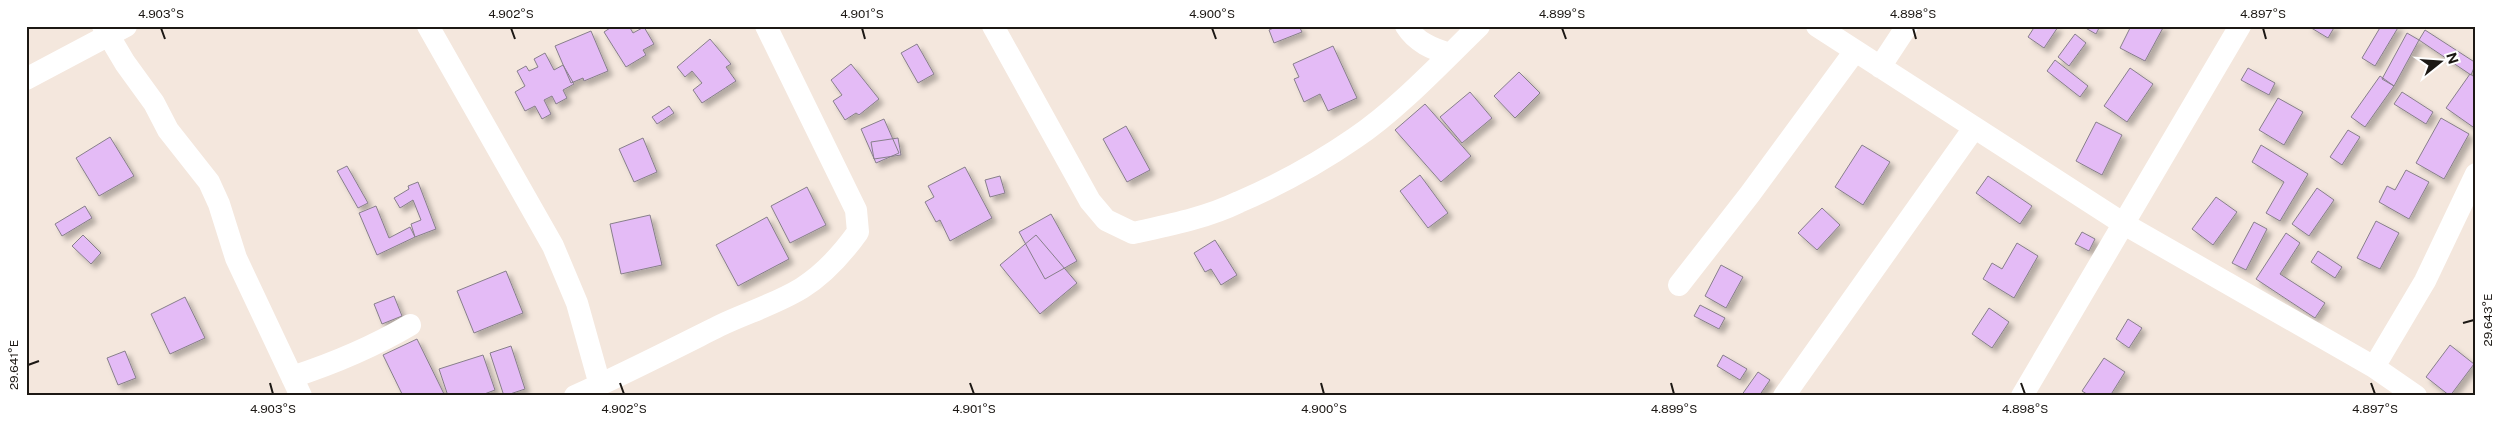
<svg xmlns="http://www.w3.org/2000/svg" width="2502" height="422" viewBox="0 0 2502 422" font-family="'Public Sans',sans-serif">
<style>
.building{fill:#e4bbf6;stroke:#877f8a;filter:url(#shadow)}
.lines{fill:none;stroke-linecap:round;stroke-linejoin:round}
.minor{stroke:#fff;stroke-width:22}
.ticks{fill:none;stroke:#1c1814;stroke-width:2}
.neatline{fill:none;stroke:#1c1814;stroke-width:2}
.ticks-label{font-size:12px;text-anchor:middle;fill:#1c1814}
</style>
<defs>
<filter id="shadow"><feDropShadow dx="4.5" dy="4.5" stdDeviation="2.5" flood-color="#0004"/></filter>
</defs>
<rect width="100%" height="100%" fill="#f4e7dd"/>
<path class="building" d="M613,26H629L633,33L644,27L654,44L643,50L646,55L626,67L604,32Z
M1278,26H1299L1302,32L1274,43L1269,30Z
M2035,26L2058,27L2044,48L2028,37Z
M2082,26H2100L2096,34Z
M2131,26H2164L2145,61L2120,48Z
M2308,26H2335L2328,38Z
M2381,26H2399L2375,66L2362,58Z
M2425,30L2476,63L2471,75L2419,40Z
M591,31L608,71L584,81L583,78L571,83L555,46Z
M2407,33L2419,40L2394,86L2382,79Z
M2075,34L2086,43L2069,66L2058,57Z
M710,39L731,64L726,67L736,81L702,103L693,90L702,83L692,71L685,77L677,67Z
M917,44L934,74L918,83L901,53Z
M1333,46L1357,98L1328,111L1320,94L1304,102L1294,79L1299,77L1293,64Z
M545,53L554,70L563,65L574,84L563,90L567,98L556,104L552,96L544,100L551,114L542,119L535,106L525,111L515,92L525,86L517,71L526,66L529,71L538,67L534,59Z
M2055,60L2088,86L2080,97L2047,71Z
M851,64L879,99L859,115L856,113L845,120L833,101L842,95L831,80Z
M2130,68L2153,84L2127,122L2104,106Z
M2248,68L2275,83L2269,95L2241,80Z
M1519,72L1540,93L1515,118L1494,96Z
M2470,74L2476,78V123L2473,127L2446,108Z
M2380,76L2394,86L2365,127L2351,117Z
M1470,92L1492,118L1462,143L1440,117Z
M2402,92L2433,112L2426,124L2394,104Z
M2278,98L2303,112L2284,145L2259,130Z
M1425,104L1471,156L1441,182L1395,130Z
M669,106L674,113L657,124L652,117Z
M2441,118L2469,134L2444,179L2416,163Z
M884,119L899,153L876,163L861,129Z
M2096,122L2122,135L2102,175L2076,161Z
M1126,126L1150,170L1127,182L1103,139Z
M2348,130L2360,137L2342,165L2330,157Z
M110,137L134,176L99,196L76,158Z
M643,138L657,172L634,182L619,149Z
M898,138L901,155L874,159L871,142Z
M1862,145L1890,162L1863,205L1835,187Z
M2261,145L2308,174L2280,221L2266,213L2284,182L2252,162Z
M347,166L368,203L358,208L337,171Z
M965,167L992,218L950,241L940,220L936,222L925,202L934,197L928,186Z
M2406,170L2429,182L2409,219L2379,202L2387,186L2395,190Z
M1420,175L1448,213L1428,228L1400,191Z
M1000,176L1005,193L990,197L985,180Z
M1988,176L2032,206L2020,224L1976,193Z
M418,182L436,229L415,237L411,224L421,220L413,200L400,208L394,198L409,189L408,186Z
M807,187L826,225L790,243L771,206Z
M2317,188L2334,200L2309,236L2292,224Z
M2216,197L2237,212L2213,245L2192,229Z
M85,206L92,218L62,236L55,224Z
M376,206L389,238L410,227L415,237L377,255L359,213Z
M1822,208L1840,225L1817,250L1798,233Z
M1051,214L1077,261L1045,279L1019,232Z
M650,215L662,265L621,274L610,224Z
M767,217L789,259L738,286L716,245Z
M2376,221L2399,233L2380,269L2357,258Z
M2254,222L2267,229L2246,270L2232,263Z
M2082,232L2095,239L2089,251L2075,244Z
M2286,233L2300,243L2280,274L2325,303L2315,318L2256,279Z
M83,235L101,253L91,264L72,246Z
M1036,235L1077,283L1040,314L1000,265Z
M1215,240L1237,275L1221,285L1211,269L1205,272L1194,253Z
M2017,243L2038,256L2014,298L1983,279L1992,263L2002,269Z
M2318,251L2342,267L2335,278L2311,262Z
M1721,265L1743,277L1726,308L1705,296Z
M506,271L523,313L474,333L457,291Z
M394,296L402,316L382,324L374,304Z
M185,297L205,338L170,354L151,314Z
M1700,305L1725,318L1719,329L1694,316Z
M1989,308L2009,322L1992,348L1972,334Z
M2128,319L2142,328L2129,348L2116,339Z
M417,339L445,396H403L383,355Z
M2450,345L2474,364L2450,396L2426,377Z
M511,346L525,389L504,396L490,353Z
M125,351L136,378L118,385L107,358Z
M483,355L495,390L479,396H448L439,369Z
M1723,355L1747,369L1740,380L1717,366Z
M2104,358L2125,372L2110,396H2090L2082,391Z
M1758,372L1770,380L1759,396H1741Z"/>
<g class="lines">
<path class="minor" d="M103,26L125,63L154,103L168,130L209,182L219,204L236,258L301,396
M428,26L553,246L577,303L600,385
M993,26L1090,201L1106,220L1133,233C1169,225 1206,218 1239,202C1278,185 1319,163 1355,138C1397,110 1442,62 1479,26
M1406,26C1416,42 1432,49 1450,54
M1817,26L2124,224L2374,367L2416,396
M1880,67L1907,26
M26,79L126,26
M1679,285L1750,194L1855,51
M2374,367L2425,281L2476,174
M292,377C335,363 371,348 410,325
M575,396C624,374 671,350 719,326C746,313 776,304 802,288C824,274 843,253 858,232L856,210L766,26
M1784,396L1974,128
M2022,396L2240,26"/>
</g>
<path class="ticks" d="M161,28L165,39M511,28L515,39M862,28L865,39M1212,28L1216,39M1562,28L1566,39M1913,28L1916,39M2263,28L2266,39M2463,323L2474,320M28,365L39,361M270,383L273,394M620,383L624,394M970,383L974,394M1321,383L1324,394M1671,383L1674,394M2021,383L2025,394M2371,383L2375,394"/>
<rect width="2502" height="422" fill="none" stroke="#ffffff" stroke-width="55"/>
<g transform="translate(2440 62) rotate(73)" stroke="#ffffff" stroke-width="4" paint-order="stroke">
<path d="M0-4L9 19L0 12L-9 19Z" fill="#1c1814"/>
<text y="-8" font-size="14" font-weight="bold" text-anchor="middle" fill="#1c1814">N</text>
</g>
<rect x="28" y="28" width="2446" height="366" class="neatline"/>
<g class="ticks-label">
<text x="161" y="18">4.903°S</text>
<text x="511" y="18">4.902°S</text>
<text x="862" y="18">4.901°S</text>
<text x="1212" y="18">4.900°S</text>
<text x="1562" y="18">4.899°S</text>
<text x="1913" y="18">4.898°S</text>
<text x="2263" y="18">4.897°S</text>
<text transform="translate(2488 320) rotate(-90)" y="4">29.643°E</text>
<text transform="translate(14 365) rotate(-90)" y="4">29.641°E</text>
<text x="273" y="413">4.903°S</text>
<text x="624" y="413">4.902°S</text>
<text x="974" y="413">4.901°S</text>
<text x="1324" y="413">4.900°S</text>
<text x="1674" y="413">4.899°S</text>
<text x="2025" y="413">4.898°S</text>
<text x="2375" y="413">4.897°S</text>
</g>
</svg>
